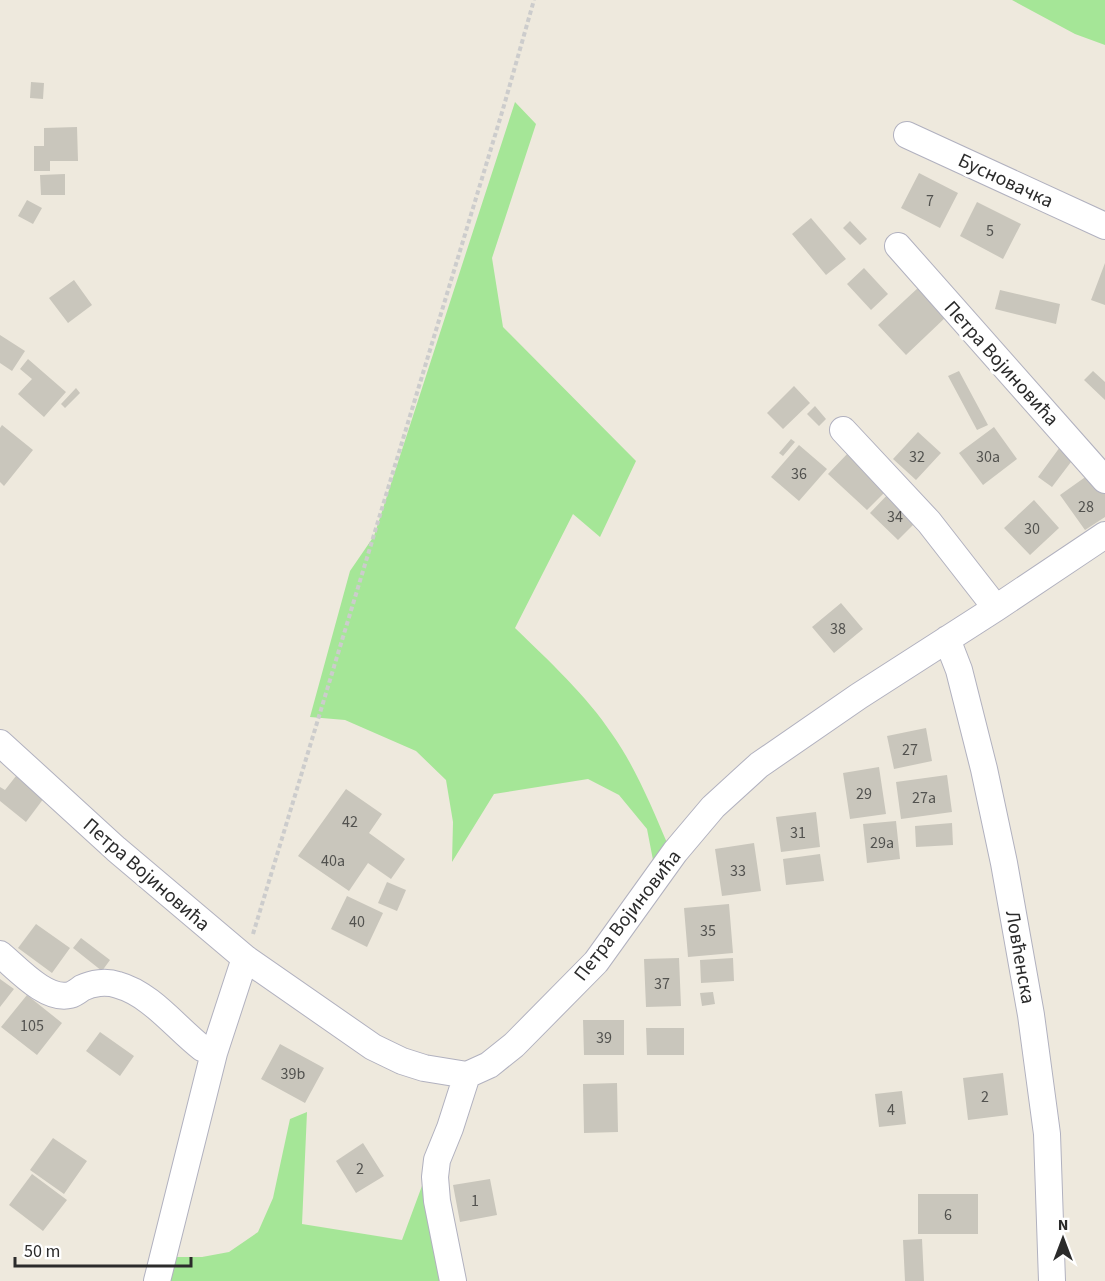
<svg xmlns="http://www.w3.org/2000/svg" width="1105" height="1281" viewBox="0 0 1105 1281" font-family="'Source Sans 3',sans-serif">
<style>
.green{fill:#a5e697}
.building{fill:#c9c6bc}
.lines{fill:none;stroke-linecap:round;stroke-linejoin:round}
.street-casing{stroke:#b1b1bf;stroke-width:28}
.path{stroke:#ccc;stroke-width:4;stroke-dasharray:4.5 3;stroke-linecap:butt}
.street{stroke:#fff;stroke-width:26}
.labels{text-anchor:middle;stroke-width:6;stroke-linejoin:round;paint-order:stroke}
.number-label{font-size:16px;fill:#52524f}
.street-label{font-size:20px;fill:#2b2b2b;stroke:#fff}
</style>
<rect width="100%" height="100%" fill="#eee9dd"/>
<path class="green" d="M1012,0H1105V45L1075,34Z
M515,102L536,124L492,258L503,327L636,461L600,537L573,514L515,628C548,660 587,696 612,734C636,768 652,808 668,845L653,860L647,829L619,795L588,779L494,794L452,862L453,822L446,780L416,751L345,720L310,717L350,571L374,536Z
M307,1112L302,1224L402,1240L426,1175L445,1281H160L167,1257H202L229,1252L258,1232L273,1198L290,1119Z"/>
<path class="building" d="M31,82L44,83L43,99L30,98Z
M77,127L78,161H50V171H34V146H44V128Z
M919,173L958,193L940,228L901,208Z
M65,174V195H41L40,175Z
M27,200L42,208L33,224L18,216Z
M977,202L1021,224L1003,259L960,236Z
M811,218L846,259L826,275L792,234Z
M850,221L867,239L860,245L843,228Z
M1105,263V305L1091,300Z
M864,268L888,294L871,310L847,284Z
M74,280L92,305L68,323L49,298Z
M919,287L947,316L906,355L878,325Z
M1000,290L1060,304L1056,324L995,309Z
M0,335L25,351L12,371L0,363Z
M28,359L66,392L44,417L18,394L32,379L20,369Z
M959,371L988,425L977,430L948,376Z
M1093,371L1105,382V400L1084,380Z
M794,386L810,403L783,429L767,413Z
M76,388L80,393L65,408L61,404Z
M815,406L826,419L819,426L807,414Z
M2,425L33,450L4,486L0,482V428Z
M994,427L1017,459L983,485L959,453Z
M918,432L941,453L916,480L893,459Z
M791,439L795,442L783,456L779,453Z
M799,445L827,469L799,501L771,477Z
M1060,447L1074,458L1052,487L1038,477Z
M849,452L888,489L867,510L828,474Z
M1091,473L1105,493V517L1085,530L1060,495Z
M891,491L919,519L898,540L870,513Z
M1034,500L1059,528L1030,555L1004,528Z
M841,603L863,629L834,653L812,627Z
M926,728L932,761L894,769L887,736Z
M879,767L886,814L850,819L843,773Z
M947,775L952,812L901,819L896,782Z
M16,776L44,798L26,822L0,801V787L5,790Z
M346,789L382,814L369,833L405,859L391,879L368,863L349,891L298,856Z
M816,812L820,847L781,852L776,817Z
M896,821L900,859L867,863L863,824Z
M952,823L953,845L916,847L915,826Z
M754,843L761,891L722,896L715,849Z
M820,854L824,881L786,885L783,859Z
M387,882L406,890L397,911L378,903Z
M347,896L383,913L367,947L331,929Z
M729,904L733,953L688,957L684,908Z
M36,924L70,948L52,973L18,948Z
M81,938L110,960L102,971L73,948Z
M679,958L681,1006L646,1007L644,959Z
M733,958L734,981L701,983L700,960Z
M0,979L14,989L0,1007Z
M713,992L715,1004L702,1006L700,993Z
M27,995L62,1023L37,1055L1,1027Z
M583,1020H624V1055H584Z
M646,1028H684V1055H647Z
M100,1032L134,1056L120,1076L86,1051Z
M280,1044L324,1068L305,1103L261,1079Z
M1003,1073L1008,1115L968,1120L963,1078Z
M617,1083L618,1132L584,1133L583,1084Z
M902,1091L906,1124L879,1127L875,1094Z
M53,1138L87,1161L64,1194L30,1170Z
M363,1143L384,1176L356,1193L336,1161Z
M32,1174L67,1200L43,1231L9,1205Z
M490,1179L497,1215L460,1222L453,1185Z
M918,1194H978V1234H918Z
M922,1239L924,1281H905L903,1240Z"/>
<g class="lines">
<defs>
<path id="street" d="M907,135L1105,226
M898,246L1105,480
M843,430L929,522L996,608
M947,639L959,670L984,769L1004,863L1031,1015L1047,1134L1052,1281
M0,743L116,849L245,958L373,1047L402,1061L424,1068L467,1075L489,1065L514,1045L596,962L675,852L713,807L759,765L859,696L996,608L1105,535
M0,954C17,968 46,1001 70,995C74,994 78,991 82,988C92,983 106,981 118,985C151,994 176,1028 202,1048L214,1053
M157,1281L214,1053L245,958
M453,1281L437,1201L435,1177L437,1160L450,1128L467,1075"/>
</defs>
<use href="#street" class="street-casing"/>
<path class="path" d="M253,934L503,109L534,0"/>
<use href="#street" class="street"/>
</g>
<g class="labels">
<g class="number-label">
<text x="930" y="206">7</text>
<text x="990" y="236">5</text>
<text x="917" y="462">32</text>
<text x="988" y="462">30a</text>
<text x="799" y="479">36</text>
<text x="1086" y="512">28</text>
<text x="895" y="522">34</text>
<text x="1032" y="534">30</text>
<text x="838" y="634">38</text>
<text x="910" y="755">27</text>
<text x="864" y="799">29</text>
<text x="924" y="803">27a</text>
<text x="350" y="827">42</text>
<text x="798" y="838">31</text>
<text x="882" y="848">29a</text>
<text x="333" y="866">40a</text>
<text x="738" y="876">33</text>
<text x="357" y="927">40</text>
<text x="708" y="936">35</text>
<text x="662" y="989">37</text>
<text x="32" y="1031">105</text>
<text x="604" y="1043">39</text>
<text x="293" y="1079">39b</text>
<text x="985" y="1102">2</text>
<text x="891" y="1115">4</text>
<text x="360" y="1174">2</text>
<text x="475" y="1206">1</text>
<text x="948" y="1220">6</text>
</g>
<g class="street-label">
<text transform="translate(1006 180) rotate(25)" y="7">Бусновачка</text>
<text transform="translate(1002 363) rotate(48)" y="7">Петра Војиновића</text>
<text transform="translate(147 874) rotate(41)" y="7">Петра Војиновића</text>
<text transform="translate(627 915) rotate(-52)" y="7">Петра Војиновића</text>
<text transform="translate(1021 957) rotate(80)" y="7">Ловћенска</text>
</g>
</g>
<g transform="translate(1063 1239)" stroke="#ffffff" stroke-width="4.5" paint-order="stroke">
<path d="M0-4.5L10 22L0 15L-10 22Z" fill="#2b2b2b"/>
<text y="-9" font-size="16" font-weight="bold" text-anchor="middle" fill="#2b2b2b">N</text>
</g>
<path d="M15 1257v9h176v-9" fill="none" stroke="#2b2b2b" stroke-width="3"/>
<text x="24" y="1257" font-size="18" fill="#2b2b2b" stroke="#ffffff" stroke-width="4.5" paint-order="stroke">50 m</text>
</svg>
